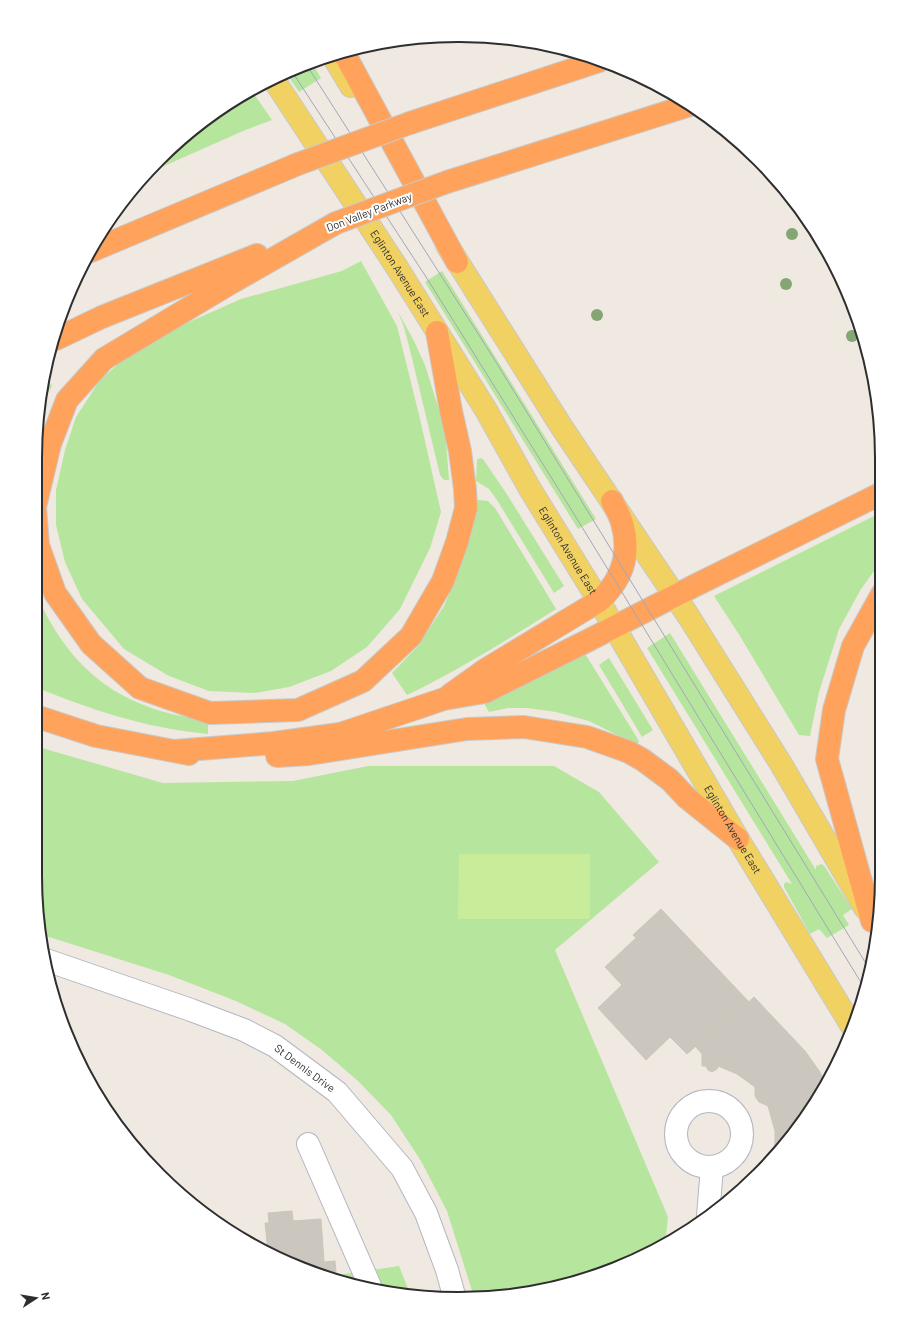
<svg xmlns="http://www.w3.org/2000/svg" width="917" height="1334" viewBox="0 0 917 1334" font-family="Barlow,sans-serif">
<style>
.green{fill:#b6e59e}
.pitch{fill:#c9ec9a}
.building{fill:#cbc7bf;stroke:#cbc5ba}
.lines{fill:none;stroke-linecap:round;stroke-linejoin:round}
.minor-casing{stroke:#b4b7c1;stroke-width:24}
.major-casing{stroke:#c9c9c9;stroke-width:24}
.highway-casing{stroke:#c9c9c9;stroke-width:24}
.minor{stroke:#fff;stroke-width:22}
.major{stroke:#f2d163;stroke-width:22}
.highway{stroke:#ffa35c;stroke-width:22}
.tram{stroke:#a3a6b8;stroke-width:1}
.highway-bridge-casing{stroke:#c9c9c9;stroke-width:24;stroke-linecap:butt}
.highway-bridge{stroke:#ffa35c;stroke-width:22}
.tree{fill:#84a574}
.labels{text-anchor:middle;stroke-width:4;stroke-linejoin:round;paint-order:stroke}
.street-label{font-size:11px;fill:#2e2e2e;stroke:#fff}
.rim{fill:none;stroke:#2e2e2e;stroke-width:2}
</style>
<rect width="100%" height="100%" fill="#efe9e1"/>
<path class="green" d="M312,63L321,78L299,92L286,73L297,67Z
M252,91L272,120L243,131L146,174L159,159L223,106Z
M361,261L397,326L420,419L441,512L430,548L400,609L367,647L331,671L289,687L255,693L209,691L169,676L124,649L82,599L65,562L56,525V490L65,450L76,417L100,380L132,352L178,327L241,299L342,271Z
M442,271L596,519L578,529L425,282Z
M398,312L414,341L425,365L443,423L446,442L449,480H444L440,475L412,358L404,327Z
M44,374L52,386L40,406L43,376Z
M480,458L483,459L508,496L564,586L554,593L497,500L489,489L476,481L477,460Z
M479,500L488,501L495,508L556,609C507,640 459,670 407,695L392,673L418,646L444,606L457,575L474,501Z
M882,512V560L861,589L839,629L819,692L810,736L799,735L740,636L714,596Z
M35,592C61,649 93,688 154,709C171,715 190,717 208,721V734C194,732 180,731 166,728C122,720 77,704 35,687Z
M670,633L816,870V866L822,864L825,867L852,909L843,915L849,925L827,938L819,929L810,934L784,887V884L786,882L792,884L647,648Z
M584,652L639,741L637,745L589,721L556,712L527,708H508L489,712L484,703Z
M609,658L653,730L642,737L599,665Z
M35,746L163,783L293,781L368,766H554L599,792L659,862L555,950L668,1217L665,1244L646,1255L541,1291L474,1297L447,1211L421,1161L391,1115L358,1081L322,1050L285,1024L236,1001L169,975L43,935L35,875Z
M399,1266L411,1296L403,1295L330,1276Z"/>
<path class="pitch" d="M459,854H590V919H458Z"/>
<path class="building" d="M661,909L749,1002L721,1028L718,1026L687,1054L670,1037L646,1060L598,1008L622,985L605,967L636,938L633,935Z
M754,997L805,1051L820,1072L825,1083L810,1111L772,1157L775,1142V1131L768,1106L759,1102L755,1096V1087L737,1074L718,1066L717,1069L712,1072L708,1070L706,1066H702V1054L695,1046L718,1026L721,1028Z
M292,1211L293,1221L321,1219L324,1262L335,1261L336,1272L321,1273L296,1267L268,1251L265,1223H269L268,1213Z"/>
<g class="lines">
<defs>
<g id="minor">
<path id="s1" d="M46,960L191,1010L244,1030L275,1046L337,1092L402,1168L426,1213L447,1270L455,1299"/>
<circle cx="709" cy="1134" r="33"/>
<path d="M308,1144L370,1286"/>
<path d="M708,1216L712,1167"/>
</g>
<g id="major">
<path d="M333,56L351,86"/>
<path id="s2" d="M274,80L398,269L486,410L530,489L599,601L738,839L853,1028"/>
<path d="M447,245L561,426L689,617L781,764L865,908"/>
</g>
<path id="highway" d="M344,53L457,262
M410,123L599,61
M447,182L690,105
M336,223L229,284L104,359L67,400L50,444L35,507L38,545L55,593L91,644L140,688L210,713L298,710L363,681L411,636L443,581L457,542L466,508L465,489L460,451L451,411L437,332
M91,251L298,164
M56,339L102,317L257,255
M450,695L485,670L599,601C622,580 631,554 622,523C620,515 615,508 612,501
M35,716L96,736L189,754
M174,751L274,743L340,734L444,699L485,692L589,640L696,585L882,493
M277,756L309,754L467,729L524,727L587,737L629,752L643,760L670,780L687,798L738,839
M872,921L827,759L834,710L853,646L882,594"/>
</defs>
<use href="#minor" class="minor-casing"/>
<use href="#major" class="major-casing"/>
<use href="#highway" class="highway-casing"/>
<use href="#minor" class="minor"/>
<use href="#major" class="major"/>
<use href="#highway" class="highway"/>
<path class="tram" d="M306,64L491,354L870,970
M291,70L428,280L574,514L865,989"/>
<defs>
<path id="highway-bridge" d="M298,164L410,123
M336,223L447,182"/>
</defs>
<use href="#highway-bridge" class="highway-bridge-casing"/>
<use href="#highway-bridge" class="highway-bridge"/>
</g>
<g class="tree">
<circle cx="792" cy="234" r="6"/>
<circle cx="786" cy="284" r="6"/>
<circle cx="597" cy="315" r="6"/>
<circle cx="852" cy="336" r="6"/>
</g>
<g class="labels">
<g class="street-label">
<text transform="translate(369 212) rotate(-21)" y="4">Don Valley Parkway</text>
<text dy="4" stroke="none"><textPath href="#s2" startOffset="231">Eglinton Avenue East</textPath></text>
<text dy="4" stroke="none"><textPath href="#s2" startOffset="555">Eglinton Avenue East</textPath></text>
<text dy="4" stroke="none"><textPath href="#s2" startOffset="879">Eglinton Avenue East</textPath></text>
<text dy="4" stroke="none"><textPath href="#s1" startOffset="282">St Dennis Drive</textPath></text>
</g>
</g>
<path d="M0 0H917V1334H0ZM458 42H459A416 416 0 0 1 875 458V876A416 416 0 0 1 459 1292H458A416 416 0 0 1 42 876V458A416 416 0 0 1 458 42Z" fill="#fff" fill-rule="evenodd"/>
<path class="rim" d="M458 42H459A416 416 0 0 1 875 458V876A416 416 0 0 1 459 1292H458A416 416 0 0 1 42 876V458A416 416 0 0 1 458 42Z"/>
<g transform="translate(36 1298) rotate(78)" stroke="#ffffff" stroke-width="3" paint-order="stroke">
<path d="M0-3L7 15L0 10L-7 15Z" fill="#2e2e2e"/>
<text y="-6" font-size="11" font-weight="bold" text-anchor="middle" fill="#2e2e2e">N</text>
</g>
</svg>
